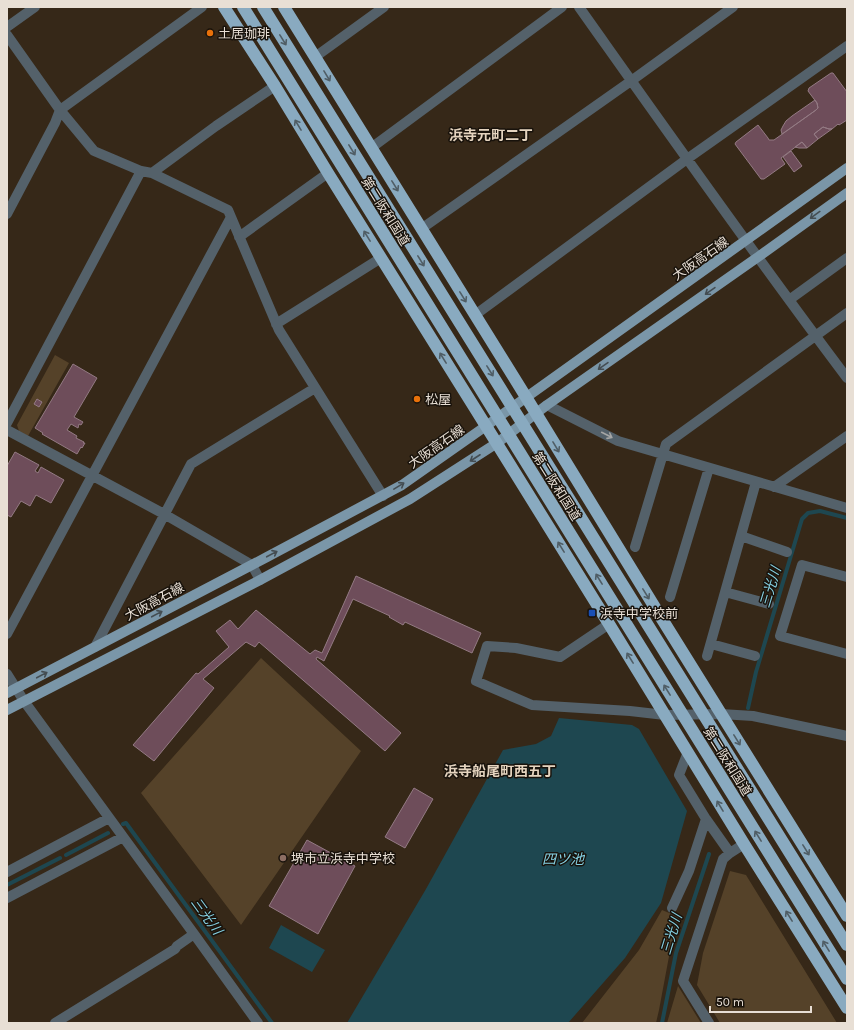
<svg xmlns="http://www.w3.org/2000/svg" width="854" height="1030" viewBox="0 0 854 1030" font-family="Karla,'Noto Sans JP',sans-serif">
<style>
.green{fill:#554229}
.water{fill:#1e4750}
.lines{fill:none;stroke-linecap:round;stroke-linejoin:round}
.stream{stroke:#1e4750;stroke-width:4}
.building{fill:#6e4d5a;stroke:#937a83}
.minor{stroke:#54616a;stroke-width:10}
.major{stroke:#7a96a8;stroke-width:10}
.highway{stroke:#89aac0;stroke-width:12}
.highway-bridge{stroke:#89aac0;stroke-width:12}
.oneway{stroke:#505e66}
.oneway2{stroke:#444d52}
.oneway3{stroke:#a5a6a5}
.food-dot{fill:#e8710a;stroke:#18120b;stroke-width:1.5}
.transit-dot{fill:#1a4fb4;stroke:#18120b;stroke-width:1.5}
.education-dot{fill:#8d6e63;stroke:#18120b;stroke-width:1.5}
.labels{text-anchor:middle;stroke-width:3;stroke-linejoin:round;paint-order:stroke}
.poi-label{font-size:13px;fill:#e8dfd5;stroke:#18120b;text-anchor:start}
.street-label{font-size:13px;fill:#e8dfd5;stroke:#18120b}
.neighbourhood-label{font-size:14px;font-weight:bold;fill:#e5d4bf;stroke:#18120b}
.water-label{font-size:14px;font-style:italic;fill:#85d0e2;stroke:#18120b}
</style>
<rect width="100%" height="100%" fill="#362818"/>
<path class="green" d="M55,355L69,363L28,436L19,431L17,425Z
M261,658L361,751L241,925L141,793Z
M730,871L746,875L837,1023H720L697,985L703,953Z
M662,910L679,917L670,951L659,1010L656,1023H582L639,950Z
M678,986L701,1023H667Z"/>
<path class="water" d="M559,718L632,725L639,729L687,811L661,903L625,958L568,1023H347L426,889L503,750L536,744L551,736Z
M281,925L325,950L312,972L269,948Z"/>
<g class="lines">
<path class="stream" d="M748,708L756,672L802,519L808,513L820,511L847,518
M123,824L126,823L272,1023
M66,855L108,833
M7,885L60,858
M662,1023L676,953L709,854"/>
</g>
<path class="building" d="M831,73H833L847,92V120L839,125L838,124L832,129H829L823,127L814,134L818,139L807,148L802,142L781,158L785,164L764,179H761L735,144L736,142L758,125L768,138L769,140H774L816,110L818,108L817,103L808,91L809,88Z
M815,100L817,103L818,108L816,110L782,134L781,130L783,126L786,121L792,116Z
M823,127L829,129H832L818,139L814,134Z
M802,142L807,148H799L795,147Z
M791,151L802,166L794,172L783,157Z
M73,364L97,378L74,417L83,422L81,425L79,424L78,428L71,424L67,430L77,436L76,438L84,442L83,443H85L82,448L81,447L77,454L42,434L43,433L35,428Z
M37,399L42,402L39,407L34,404Z
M15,452L39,465L35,471L38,473L41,467L64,480L51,503L36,495L30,506L21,501L11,517L7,515V466Z
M356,576L481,633L472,653L405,622L403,625L389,617L390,616L353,599L324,661L317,657L316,659L401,733L385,751L259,642L255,647L246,642L203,679L214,688L154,761L133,745L196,673L198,674L229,647L216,631L230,620L238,629L256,610L310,654L315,650L322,653Z
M414,788L433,799L405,848L385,837Z
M307,840L355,866L318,934L269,906Z"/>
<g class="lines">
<path class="minor" d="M579,7C667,131 755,256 847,378
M7,27L35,7
M7,35L60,110L94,151L141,171L152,173L228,210L279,330L383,496
M315,57L384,7
M371,148L562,7
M152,173L216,126L275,86
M7,214L55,123L60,110L202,7
M421,229L631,81L733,7
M239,237L328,173
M789,300L847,258
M475,315L687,159L847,46
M276,324L381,258
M547,405L618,441L847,508
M7,423L141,171
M7,430L164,514L252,565L260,580
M774,487L847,436
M741,536L787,552
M635,547L666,444L847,313
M847,577L802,565L780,636L847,654
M725,592L769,604
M670,597L709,468
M609,624L560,657L516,648L487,646L476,681L532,705L630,711L665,715L721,714L753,716L847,736
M7,634L231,217
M711,644L755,656
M95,647L191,464L315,388
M707,656L756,482
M7,674L24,701L194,934L258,1023
M688,752L679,775L706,819L730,853L744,844
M7,872L109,818
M7,898L123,837
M672,908L689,871L706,819
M55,1023L175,949L177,946L194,934
M709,1023L683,981L723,859L730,853"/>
<path class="major" d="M7,693L267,557L402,485L486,426L847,168
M7,710L260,580L410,499L497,443L547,405L758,257L847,193"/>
<path class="highway" d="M224,7L275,86L328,173L486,426L609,624L744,844L847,1008
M284,7L526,397L662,619L847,916"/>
<path class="highway-bridge" d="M243,7L847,979
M263,7L847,945"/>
</g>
<defs><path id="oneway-shaft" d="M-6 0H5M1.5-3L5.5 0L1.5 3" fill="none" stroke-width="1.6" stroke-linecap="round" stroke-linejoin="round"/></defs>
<g class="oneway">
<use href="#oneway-shaft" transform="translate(283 40) rotate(58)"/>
<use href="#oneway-shaft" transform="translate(327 76) rotate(59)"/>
<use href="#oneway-shaft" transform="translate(298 125) rotate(-121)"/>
<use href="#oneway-shaft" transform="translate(352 150) rotate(58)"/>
<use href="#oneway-shaft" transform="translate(395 186) rotate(58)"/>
<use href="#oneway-shaft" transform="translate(367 236) rotate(-122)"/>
<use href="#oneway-shaft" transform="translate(421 261) rotate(58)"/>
<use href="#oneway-shaft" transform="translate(463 297) rotate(58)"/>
<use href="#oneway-shaft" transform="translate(443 358) rotate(-122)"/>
<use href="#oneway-shaft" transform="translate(490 371) rotate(58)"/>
<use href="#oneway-shaft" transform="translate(556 447) rotate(59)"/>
<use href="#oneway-shaft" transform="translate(561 547) rotate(-122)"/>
<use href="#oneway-shaft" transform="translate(599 579) rotate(-122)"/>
<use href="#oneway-shaft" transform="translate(646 594) rotate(58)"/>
<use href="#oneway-shaft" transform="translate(630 658) rotate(-122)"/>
<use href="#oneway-shaft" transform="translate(667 690) rotate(-122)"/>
<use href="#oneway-shaft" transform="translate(737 740) rotate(58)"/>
<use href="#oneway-shaft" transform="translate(720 806) rotate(-121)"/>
<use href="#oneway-shaft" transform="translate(758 836) rotate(-122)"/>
<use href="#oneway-shaft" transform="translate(806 850) rotate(58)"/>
<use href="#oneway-shaft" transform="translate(789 916) rotate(-122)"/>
<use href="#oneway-shaft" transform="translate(826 946) rotate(-122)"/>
</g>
<g class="oneway2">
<use href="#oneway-shaft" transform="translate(815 215) rotate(144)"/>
<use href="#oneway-shaft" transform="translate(710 291) rotate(145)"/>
<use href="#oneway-shaft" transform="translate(603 366) rotate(145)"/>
<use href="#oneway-shaft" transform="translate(475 458) rotate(147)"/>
<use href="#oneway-shaft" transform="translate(399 486) rotate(-31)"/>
<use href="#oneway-shaft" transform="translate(272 554) rotate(-28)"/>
<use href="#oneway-shaft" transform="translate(157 614) rotate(-28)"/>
<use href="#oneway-shaft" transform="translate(42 675) rotate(-28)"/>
</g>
<use class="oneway3" href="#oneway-shaft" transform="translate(607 435) rotate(27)"/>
<g class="food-dot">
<circle cx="210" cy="33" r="4"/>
<circle cx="417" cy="399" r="4"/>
</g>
<rect class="transit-dot" x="588" y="609" width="8" height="8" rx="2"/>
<circle class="education-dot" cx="283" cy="858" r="4"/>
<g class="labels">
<g class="poi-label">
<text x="218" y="38">土居珈琲</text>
<text x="425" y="404">松屋</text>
<text x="600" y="618">浜寺中学校前</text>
<text x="291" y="863">堺市立浜寺中学校</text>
</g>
<g class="street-label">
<text transform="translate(386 211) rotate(58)" y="5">第二阪和国道</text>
<text transform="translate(700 258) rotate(-35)" y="5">大阪高石線</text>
<text transform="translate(436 446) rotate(-35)" y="5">大阪高石線</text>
<text transform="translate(557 486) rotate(58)" y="5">第二阪和国道</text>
<text transform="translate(154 601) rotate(-28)" y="5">大阪高石線</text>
<text transform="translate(728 761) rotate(58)" y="5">第二阪和国道</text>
</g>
<g class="neighbourhood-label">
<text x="491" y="140">浜寺元町二丁</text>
<text x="500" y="776">浜寺船尾町西五丁</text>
</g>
<g class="water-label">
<text transform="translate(770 587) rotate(-73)" y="5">三光川</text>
<text x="563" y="864">四ツ池</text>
<text transform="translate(207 916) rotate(54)" y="5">三光川</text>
<text transform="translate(671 934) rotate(-73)" y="5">三光川</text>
</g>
</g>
<rect width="854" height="1030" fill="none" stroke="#e8dfd5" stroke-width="16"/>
<path d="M710 1006v6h101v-6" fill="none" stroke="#e8dfd5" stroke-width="2"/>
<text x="716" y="1006" font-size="12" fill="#e8dfd5" stroke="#18120b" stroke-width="3" paint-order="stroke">50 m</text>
</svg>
